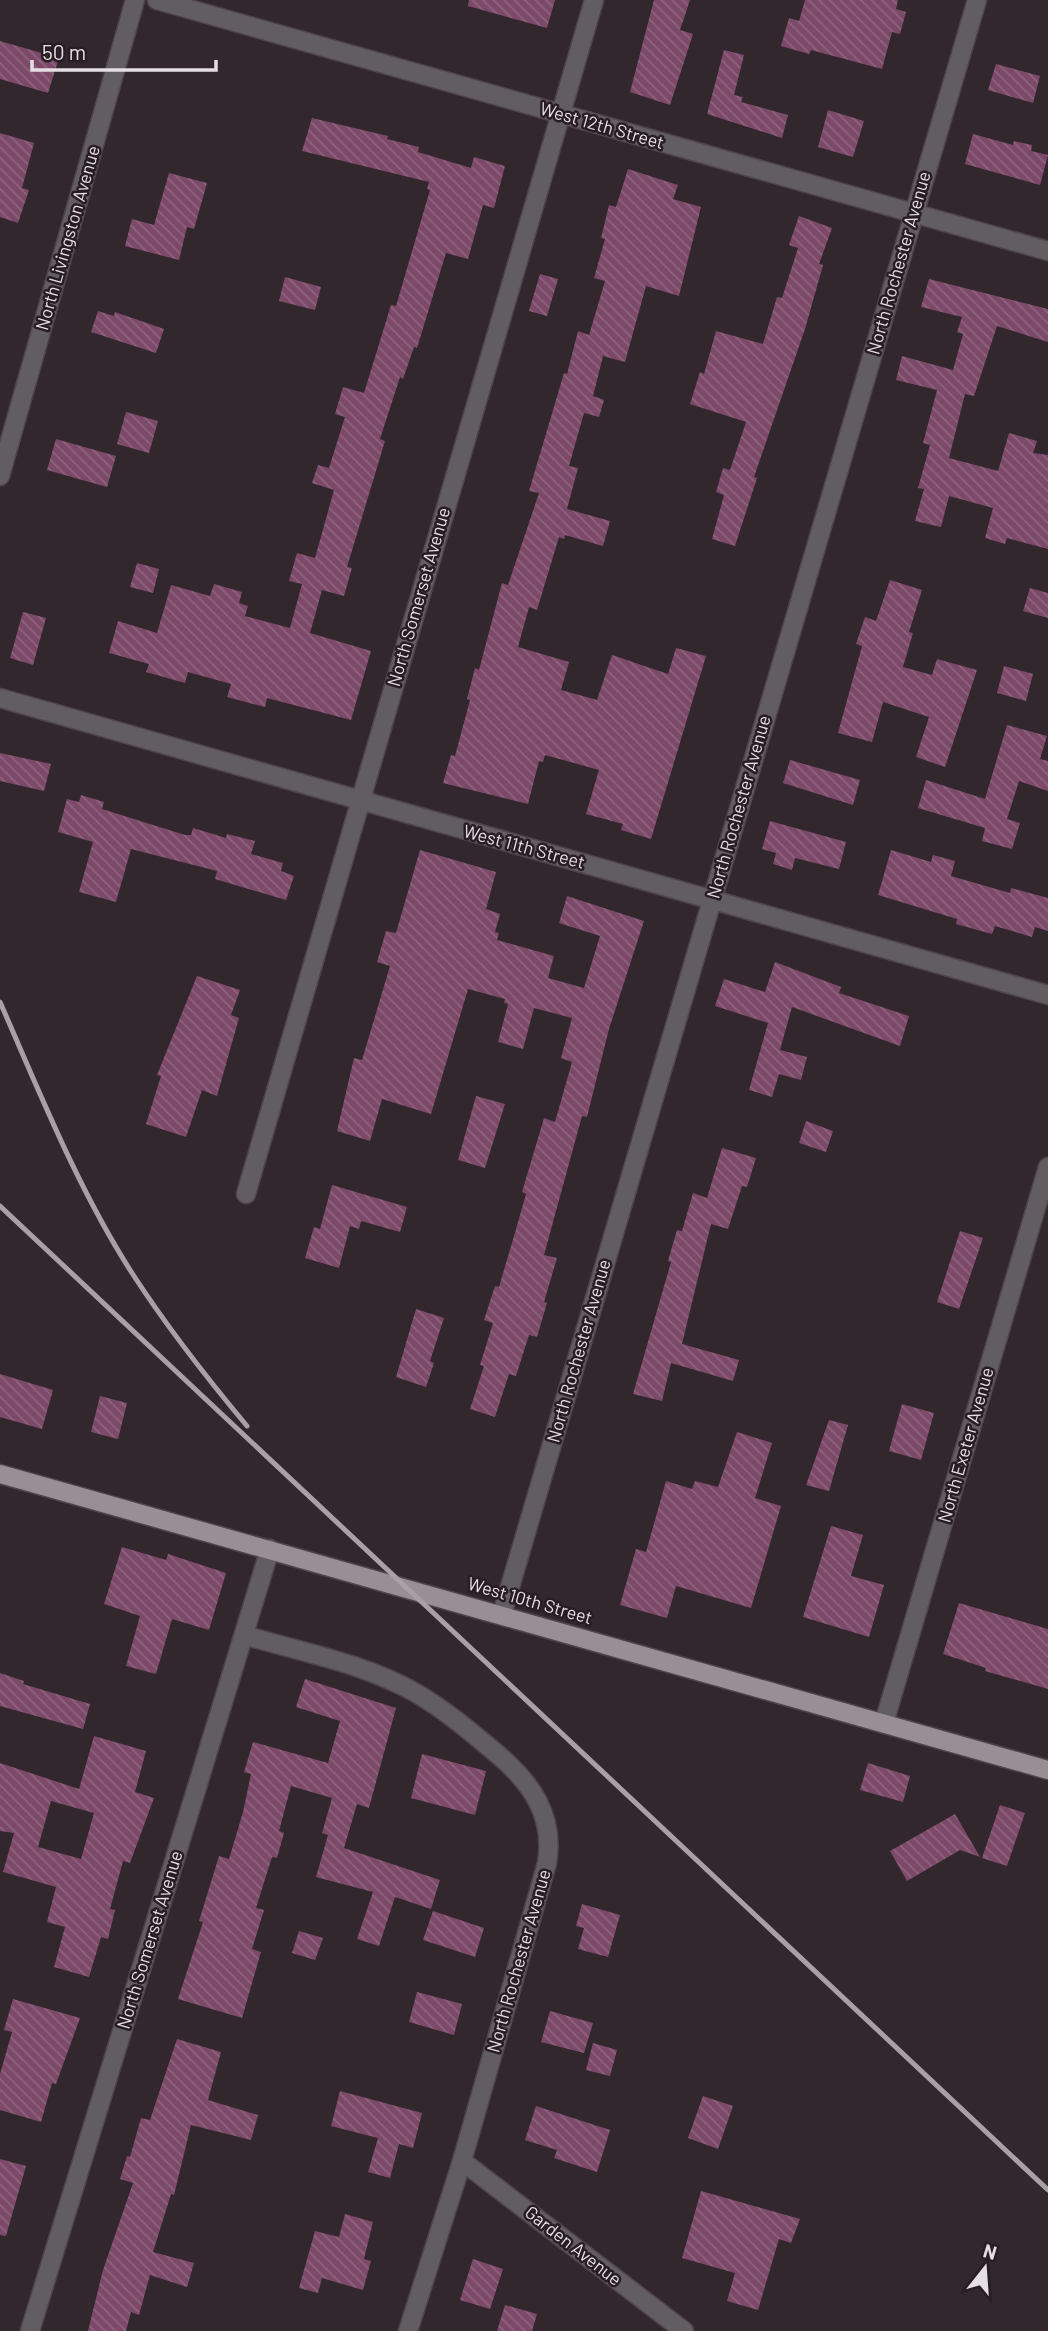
<svg xmlns="http://www.w3.org/2000/svg" width="1048" height="2331" viewBox="0 0 1048 2331" font-family="Barlow,sans-serif">
<style>
.building{fill:url(#building-back-hatch);fill-rule:evenodd}
.lines{fill:none;stroke-linecap:round;stroke-linejoin:round}
.minor-casing{stroke:#4f444a;stroke-width:21}
.major-casing{stroke:#4f444a;stroke-width:21}
.minor{stroke:#625d60;stroke-width:18}
.major{stroke:#998e94;stroke-width:18}
.rail{stroke:#a9a0a5;stroke-width:5}
.labels{text-anchor:middle;stroke-width:5;stroke-linejoin:round;paint-order:stroke}
.street-label{font-size:18px;fill:#e5dee2;stroke:#281d24}
</style>
<defs>
<pattern id="building-back-hatch" width="6" height="6" patternUnits="userSpaceOnUse" patternTransform="scale(1.75)"><rect width="6" height="6" fill="#7c4969"/><path d="M-1 5l2 2M0 0l6 6M5-1l2 2" fill="none" stroke="#8e637e"/></pattern>
</defs>
<rect width="100%" height="100%" fill="#32272d"/>
<path class="building" d="M469,0H555L547,28L468,6Z
M654,0H690L680,30L693,34L670,105L630,92Z
M805,0H898L896,9L906,12L900,34L892,32L882,69L811,50L809,54L781,46L789,18L799,21Z
M0,41L59,58L48,93L0,79Z
M724,50L744,55L734,95L743,97L741,102L788,115L782,138L707,114Z
M996,64L1040,76L1033,103L988,90Z
M828,110L864,121L853,157L818,147Z
M312,118L388,136L387,139L419,147L418,152L471,168L474,157L505,166L494,208L483,205L468,259L446,253L417,348L414,347L403,379L400,377L380,439L385,441L347,567L352,568L344,596L322,590L310,633L371,651L351,720L267,698L265,707L227,697L231,684L188,672L185,683L146,672L149,664L109,653L118,621L157,633L171,585L210,596L214,584L242,592L239,603L248,606L245,616L290,628L302,584L289,581L297,553L315,558L334,490L312,483L318,465L329,468L345,417L335,414L343,387L364,393L391,305L396,306L430,190L427,189L429,182L302,151Z
M0,133L34,143L22,188L29,190L18,223L0,217Z
M973,134L1013,145L1014,141L1032,145L1031,151L1048,155L1040,185L965,164Z
M628,169L678,185L673,199L701,207L679,296L646,286L625,362L603,356L593,396L604,400L599,417L584,413L569,466L578,468L567,509L610,521L603,546L565,535L564,539L559,537L537,610L529,607L518,647L569,662L561,690L597,700L612,655L668,674L676,648L706,656L651,839L621,830L623,824L586,814L599,770L545,755L543,762L539,761L528,804L443,783L451,755L455,756L470,700L467,699L475,668L479,670L502,583L508,585L539,493L529,491L564,373L567,374L578,331L589,335L605,281L594,278L605,239L601,238L609,205L616,207Z
M169,173L207,183L194,229L187,227L179,260L125,246L132,219L154,225Z
M799,216L832,228L819,264L823,265L805,329L754,477L757,478L735,546L712,539L724,495L716,492L723,468L730,470L746,422L690,404L700,372L704,374L716,331L763,344L777,297L782,298L798,248L789,245Z
M540,274L558,279L547,316L529,311Z
M285,277L321,287L315,310L279,301Z
M929,279L1048,309V342L997,326L974,396L965,394L949,458L998,471L1009,433L1037,441L1033,453L1048,455V549L1007,538L1005,544L985,538L993,508L949,496L941,527L915,521L924,489L918,488L930,445L923,443L937,390L896,380L902,356L953,370L963,334L957,332L962,317L921,307Z
M98,311L114,316L115,312L164,329L156,353L91,332Z
M126,412L158,421L149,453L117,444Z
M56,439L116,456L107,487L47,470Z
M137,563L159,569L153,593L130,587Z
M890,580L922,590L909,632L913,633L903,667L932,675L937,659L977,670L945,767L916,757L929,717L883,702L872,742L838,733L862,646L856,644L865,617L876,621Z
M1030,588L1048,593V618L1023,611Z
M23,612L46,618L33,665L10,658Z
M1004,666L1033,674L1026,701L997,693Z
M1007,725L1047,736L1040,759L1048,761V791L1019,781L1007,819L1020,823L1012,849L982,841L985,828L918,808L926,780L985,799Z
M0,753L51,764L44,791L0,781Z
M790,760L860,780L853,805L783,783Z
M81,795L104,802L102,809L185,835H191L193,828L226,838L227,834L255,841L251,854L283,863L281,871L294,876L286,900L215,879L217,871L131,849L116,902L79,892L93,842L58,832L67,799L79,802Z
M770,821L846,842L839,869L795,858L792,870L773,864L776,853L762,849Z
M420,850L496,872L486,909L500,914L495,932L499,933L497,940L554,956L548,978L584,988L600,936L559,923L567,896L644,921L609,1029L587,1117L582,1116L544,1255L557,1258L544,1302L547,1303L537,1337L529,1335L516,1376L509,1374L495,1417L470,1409L484,1366L480,1365L493,1323L484,1320L495,1286L499,1287L514,1236L526,1194L522,1192L544,1118L555,1122L572,1062L561,1058L572,1018L534,1008L523,1049L498,1042L508,1004L504,1003L505,999L468,989L431,1114L382,1099L370,1141L337,1131L354,1058L362,1060L390,966L377,962L386,931L396,933Z
M891,850L931,862L933,855L955,861L951,876L1010,893L1011,888L1048,898V931L1035,927L1032,937L995,926L992,934L956,924L957,919L878,895Z
M775,962L841,987L839,993L909,1016L900,1046L792,1007L780,1050L807,1057L801,1080L779,1074L772,1097L749,1090L768,1023L715,1006L724,979L765,992Z
M197,976L240,990L231,1015L239,1018L217,1096L202,1090L186,1137L146,1124L161,1076L157,1075Z
M476,1096L505,1104L485,1168L458,1160Z
M806,1121L833,1131L826,1152L799,1143Z
M722,1148L756,1158L747,1187L742,1186L728,1229L711,1224L682,1344L739,1360L733,1381L671,1363L662,1401L633,1394L671,1262L668,1261L677,1230L682,1231L693,1193L707,1198Z
M332,1185L407,1207L400,1232L361,1221L359,1229L350,1226L339,1268L305,1258L314,1227L320,1229Z
M960,1231L983,1238L959,1309L937,1302Z
M416,1309L444,1318L430,1361L434,1363L426,1387L396,1377Z
M0,1374L53,1390L42,1429L0,1417Z
M100,1396L127,1403L118,1439L91,1432Z
M902,1404L934,1413L921,1460L889,1451Z
M829,1420L848,1425L829,1491L806,1485Z
M737,1432L772,1443L755,1498L781,1506L751,1608L676,1586L667,1618L620,1605L636,1549L646,1552L666,1481L692,1489L695,1481L718,1487Z
M831,1526L863,1535L851,1576L884,1585L869,1637L803,1617Z
M122,1547L166,1560L168,1554L226,1573L209,1630L172,1619L156,1674L126,1666L140,1616L104,1604Z
M959,1603L1048,1629V1689L985,1671L986,1668L943,1654Z
M0,1673L24,1681L23,1684L90,1704L83,1729L0,1706Z
M305,1679L396,1708L369,1808L357,1804L344,1848L440,1880L431,1909L395,1897L379,1946L357,1939L373,1892L316,1877L328,1835L322,1833L332,1798L291,1786L279,1831L284,1833L277,1858L272,1857L256,1908L264,1910L252,1949L261,1952L242,2018L178,1999L203,1922L199,1921L219,1856L229,1859L243,1812L251,1774L244,1772L253,1742L328,1763L340,1721L296,1707Z
M94,1736L146,1751L135,1792L154,1798L130,1863L123,1861L110,1909L115,1910L108,1939L101,1937L89,1977L54,1967L65,1927L47,1922L56,1887L3,1872L14,1833L0,1831V1763L79,1789ZM51,1801L94,1813L81,1859L38,1847Z
M422,1754L486,1771L475,1815L411,1798Z
M868,1763L910,1776L903,1802L860,1790Z
M1000,1805L1025,1813L1007,1866L982,1858Z
M955,1814L980,1857L960,1850L907,1881L890,1851Z
M582,1904L620,1915L608,1957L578,1949L584,1928L576,1926Z
M433,1911L484,1928L475,1957L423,1940Z
M299,1931L323,1938L315,1960L292,1953Z
M417,1992L462,2004L454,2035L409,2022Z
M13,1999L80,2018L56,2084L52,2083L41,2122L0,2110V2074L12,2032L4,2030Z
M550,2011L593,2023L584,2053L541,2042Z
M177,2039L221,2052L208,2100L258,2115L251,2140L191,2125L174,2195L171,2194L153,2252L194,2263L187,2287L150,2275L139,2315L131,2312L126,2331H88L103,2270L133,2183L120,2179L127,2156L130,2157L141,2118L150,2120Z
M593,2043L617,2050L610,2076L586,2070Z
M340,2091L422,2113L413,2148L399,2144L390,2178L368,2172L378,2138L331,2126Z
M703,2096L733,2106L718,2149L688,2138Z
M536,2106L610,2130L597,2172L554,2158L557,2150L525,2140Z
M0,2159L26,2166L6,2236L0,2235Z
M701,2191L800,2219L791,2243L779,2239L758,2310L727,2301L735,2273L682,2258Z
M345,2214L373,2222L364,2259L371,2261L363,2290L322,2278L318,2293L299,2288L315,2231L339,2237Z
M473,2259L503,2269L490,2309L460,2300Z
M505,2305L537,2314L532,2331H497Z"/>
<g class="lines">
<defs>
<path id="minor" d="M157,0L1048,251
M0,476L135,0
M0,698L1048,995
M246,1194L594,0
M502,1614L977,0
M244,1635C300,1652 364,1663 416,1693C445,1710 470,1731 496,1753C531,1782 555,1816 547,1863L462,2161L408,2331
M884,1723L1048,1167
M462,2161L684,2331
M30,2331L270,1549"/>
<path id="major" d="M0,1474L1048,1770"/>
</defs>
<use href="#minor" class="minor-casing"/>
<use href="#major" class="major-casing"/>
<use href="#minor" class="minor"/>
<use href="#major" class="major"/>
<path class="rail" d="M0,1002C40,1093 78,1189 132,1273C167,1327 206,1377 247,1426
M0,1206L1048,2190"/>
</g>
<g class="labels">
<g class="street-label">
<text transform="translate(602 126) rotate(16)" y="6">West 12th Street</text>
<text transform="translate(68 238) rotate(-74)" y="6">North Livingston Avenue</text>
<text transform="translate(899 263) rotate(-74)" y="6">North Rochester Avenue</text>
<text transform="translate(419 597) rotate(-74)" y="6">North Somerset Avenue</text>
<text transform="translate(739 807) rotate(-74)" y="6">North Rochester Avenue</text>
<text transform="translate(524 847) rotate(15)" y="6">West 11th Street</text>
<text transform="translate(579 1351) rotate(-74)" y="6">North Rochester Avenue</text>
<text transform="translate(966 1445) rotate(-74)" y="6">North Exeter Avenue</text>
<text transform="translate(530 1601) rotate(16)" y="6">West 10th Street</text>
<text transform="translate(150 1940) rotate(-73)" y="6">North Somerset Avenue</text>
<text transform="translate(519 1961) rotate(-74)" y="6">North Rochester Avenue</text>
<text transform="translate(573 2246) rotate(38)" y="6">Garden Avenue</text>
</g>
</g>
<g transform="translate(985 2268) rotate(17)" stroke="#281d24" stroke-width="5" paint-order="stroke">
<path d="M0-5L12 26L0 18L-12 26Z" fill="#e5dee2"/>
<text y="-10" font-size="19" font-weight="bold" text-anchor="middle" fill="#e5dee2">N</text>
</g>
<path d="M32 60v10h184v-10" fill="none" stroke="#e5dee2" stroke-width="3.5"/>
<text x="42" y="60" font-size="21" fill="#e5dee2" stroke="#281d24" stroke-width="5" paint-order="stroke">50 m</text>
</svg>
